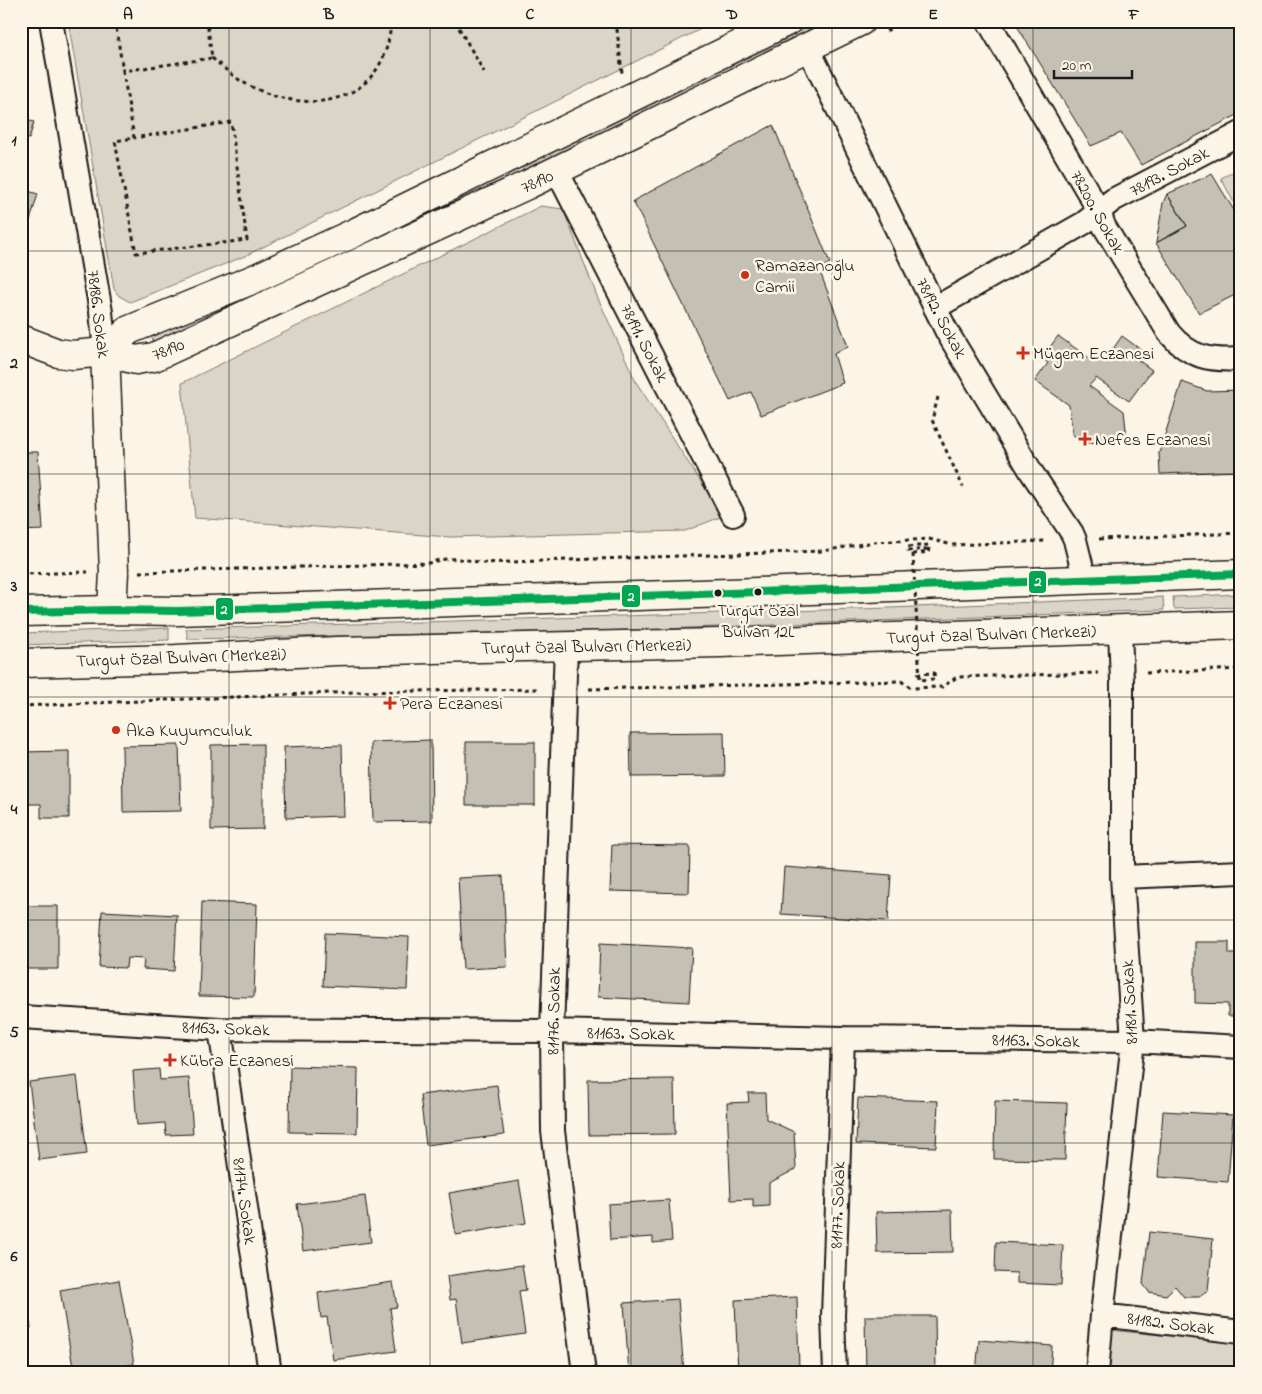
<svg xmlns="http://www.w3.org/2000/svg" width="1262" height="1394" viewBox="0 0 1262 1394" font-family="'Indie Flower',sans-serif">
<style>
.green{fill:#dbd5c8;stroke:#7c7872}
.building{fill:#c4c0b3;stroke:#1c1c1c}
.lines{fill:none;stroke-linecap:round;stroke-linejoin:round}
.street-casing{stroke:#1c1c1c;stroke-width:26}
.secondary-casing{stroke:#1c1c1c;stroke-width:31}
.primary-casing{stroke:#1c1c1c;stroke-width:31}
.path{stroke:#1c1c1c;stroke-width:3;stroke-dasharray:4 4;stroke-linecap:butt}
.street{stroke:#fcf5e5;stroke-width:22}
.secondary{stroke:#fcf5e5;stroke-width:28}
.primary{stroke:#fcf5e5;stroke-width:28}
.path-bridge{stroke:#1c1c1c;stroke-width:3;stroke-dasharray:4 4;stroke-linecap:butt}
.bus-1-casing{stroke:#fcf5e5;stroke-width:11}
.bus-1{stroke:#00a651;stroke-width:8}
.grid{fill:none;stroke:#1c1c1c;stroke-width:1;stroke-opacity:0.55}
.poi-dot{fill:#c8321e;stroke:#fcf5e5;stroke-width:2}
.bus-dot{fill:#1c1c1c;stroke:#fcf5e5;stroke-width:2}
.labels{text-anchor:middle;stroke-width:5;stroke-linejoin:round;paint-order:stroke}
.bus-label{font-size:17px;fill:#1c1c1c;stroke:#fcf5e5}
.street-label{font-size:18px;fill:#1c1c1c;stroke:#fcf5e5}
.poi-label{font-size:18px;fill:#1c1c1c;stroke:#fcf5e5;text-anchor:start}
.line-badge{stroke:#fcf5e5;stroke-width:2}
.badge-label{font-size:14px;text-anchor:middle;font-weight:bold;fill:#fff}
.neatline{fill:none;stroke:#1c1c1c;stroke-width:2}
.grid-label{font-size:16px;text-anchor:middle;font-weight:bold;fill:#1c1c1c}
</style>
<rect width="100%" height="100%" fill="#fcf5e5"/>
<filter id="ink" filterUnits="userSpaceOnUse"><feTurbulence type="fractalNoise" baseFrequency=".02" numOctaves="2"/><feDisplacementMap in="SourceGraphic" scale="10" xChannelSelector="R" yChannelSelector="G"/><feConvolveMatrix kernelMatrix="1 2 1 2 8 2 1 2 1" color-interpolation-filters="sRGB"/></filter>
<g filter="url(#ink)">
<path class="green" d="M68,21H717L245,256L130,302L119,296L114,289Z
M807,28L810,33L524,171L522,166Z
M1241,168V216L1221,178Z
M516,170L518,173C398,233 276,288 153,341L151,335L411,220Z
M541,206L563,209L597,296L636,382L723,516L685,531L450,537L195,518L182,383Z
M1241,594V607L1174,609L1173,597Z
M1163,597L1164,610L636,630L188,639L186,629L890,608Z
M169,628V640L21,645V633Z
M1110,1330L1241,1343V1373H1110Z"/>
<path class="building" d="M1014,21H1241V113L1141,165L1121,133L1091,146Z
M21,119L34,122L29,139L21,137Z
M773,125L830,263L819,269L848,346L834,354L843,383L761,415L751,392L730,401L633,201Z
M1212,174L1241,222V292L1199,313L1156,243L1187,226L1167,194Z
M1241,174V192L1234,178Z
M21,189L38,194L21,250Z
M1167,194L1187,226L1156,243L1163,203Z
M1058,336L1095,362L1101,355L1106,359L1122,336L1144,352L1138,360L1152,370L1129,401L1096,378L1089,386L1124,411L1127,439L1087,443L1086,435L1073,436L1069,405L1035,381L1048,363L1042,358Z
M1182,382L1207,391L1241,390V471L1160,474L1159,453Z
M21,452H38L43,530L21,531Z
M724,732L725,776L631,777L630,733Z
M431,740L432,821L373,822L371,742Z
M466,742H535V805H466Z
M263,744V829L211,830V745Z
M179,745L181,811L123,812L122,746Z
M342,745L344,816L286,818L284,747Z
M69,751V818H41V804H21V752Z
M612,845L690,846L689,893L610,891Z
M784,867L891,875L888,921L781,914Z
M503,876L507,967L463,969L458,878Z
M202,902L257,904L254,997L199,996Z
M21,906H58V969H21Z
M102,911L177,915L174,971L143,969L144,959L127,958L126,968L99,967Z
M325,933L409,937L407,990L323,986Z
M1195,942H1229V954H1241V1016H1228V1004L1195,1003Z
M600,943L692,948L689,1002L598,997Z
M290,1066L358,1068L357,1133L289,1132Z
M159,1069L160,1080L189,1078L193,1134L166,1135L165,1123L137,1125L133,1071Z
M77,1076L87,1154L39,1160L29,1082Z
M674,1079L675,1134L589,1135L588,1080Z
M497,1085L504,1135L426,1145L420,1095Z
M748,1093H765L766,1119L794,1132L796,1169L769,1183V1206L753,1207V1199L731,1200L727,1103L749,1102Z
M858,1098L938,1101L936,1147L856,1144Z
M995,1101L1067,1103L1065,1160L994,1159Z
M1163,1111L1233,1115L1228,1182L1158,1177Z
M519,1181L526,1223L456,1235L449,1193Z
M365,1196L371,1242L303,1251L297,1204Z
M669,1200L672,1241L653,1243V1237L610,1240L608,1204Z
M952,1210L953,1252L877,1253L876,1212Z
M1149,1232L1213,1239L1208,1291L1199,1297H1184L1175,1286L1166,1295L1149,1292L1143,1284Z
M996,1242L1063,1245L1061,1285L1017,1283V1273L995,1272Z
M522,1265L526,1290L519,1291L525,1334L462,1343L456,1299L450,1300L447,1276Z
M21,1274L31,1328L21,1329Z
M119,1280L134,1364L83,1373H74L60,1290Z
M393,1282L397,1307L390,1308L396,1351L333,1360L327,1317L321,1318L318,1293Z
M797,1297L799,1370L738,1373L735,1300Z
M678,1299L684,1373H629L624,1303Z
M865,1316H935L936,1373H866Z
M21,1334L28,1373H21Z
M979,1340L1052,1346L1050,1373H976Z"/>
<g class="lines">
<defs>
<path id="street" d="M51,21L101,312L105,352
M988,21L1099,211L1104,226L1169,333C1190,358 1210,361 1241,359
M808,48L947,332L1032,473L1072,533L1075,540L1085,580
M557,171L733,515
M935,308L1084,223L1113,200L1241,133
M566,647L552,1031L553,1131L584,1373
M1122,877L1241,872
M21,1017L220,1029L552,1031L843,1038L1133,1041L1241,1047
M220,1029L270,1373
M1102,1315L1241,1332
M835,1373L833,1316L843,1038
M1097,1373L1102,1315L1133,1041L1122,877V681L1120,630"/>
<path id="secondary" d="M21,339L58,353L73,355L105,352L136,360L154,357L527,185L861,21
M105,352L129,330L254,279L354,233L788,21
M105,352L114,572L112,610"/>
<path id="primary" d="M21,612L112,610L178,611L758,592L1241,574
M21,663L176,659L336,651L720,643L1241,625"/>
</defs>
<use href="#street" class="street-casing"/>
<use href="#secondary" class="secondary-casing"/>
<use href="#primary" class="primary-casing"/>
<path class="path" d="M115,21L123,71L212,58L207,21
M455,21L484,72
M616,21L622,73
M886,31L905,21
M212,58C225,69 237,80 252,87C316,118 387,101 391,21
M123,71L134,138L115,141L136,253L247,240L231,122L134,138
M938,397L932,420L963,487
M1099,539L1241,533
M913,554L929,552V545L908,547V551L928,549
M139,572L429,563C448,556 464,559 483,563L823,551L874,542L929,539L952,545L1047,541
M21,574L88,572
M1146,673L1241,669
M917,674L934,673L935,679L920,680
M589,689L901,681L911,688L942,687L957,677L1098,673
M21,706L354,692L540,689"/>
<use href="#street" class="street"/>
<use href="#secondary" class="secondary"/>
<use href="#primary" class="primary"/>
<path class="path-bridge" d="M913,554L920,680"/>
<defs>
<path id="bus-1" d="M21,612L112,610L178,611L758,592L1241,574"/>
</defs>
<use href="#bus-1" class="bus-1-casing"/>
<use href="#bus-1" class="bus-1"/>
</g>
</g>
<path class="grid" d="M229,21V1373M430,21V1373M631,21V1373M832,21V1373M1033,21V1373M21,251H1241M21,474H1241M21,697H1241M21,920H1241M21,1143H1241"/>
<g class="poi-dot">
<circle cx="745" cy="275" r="5"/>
<path d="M1020.5 345.5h5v5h5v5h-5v5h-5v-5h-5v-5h5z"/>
<path d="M1082.5 431.5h5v5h5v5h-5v5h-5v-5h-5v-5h5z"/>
<path d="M387.5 695.5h5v5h5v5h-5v5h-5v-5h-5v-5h5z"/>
<circle cx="116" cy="730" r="5"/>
<path d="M167.5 1052.5h5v5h5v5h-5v5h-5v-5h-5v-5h5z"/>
</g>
<g class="bus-dot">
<circle cx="758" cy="592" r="4.5"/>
<circle cx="718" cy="593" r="4.5"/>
</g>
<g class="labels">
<g class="bus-label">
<text x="758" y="616">Turgut Özal<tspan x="758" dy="21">Bulvarı 12L</tspan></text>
</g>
<g class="street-label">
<text transform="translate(1169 171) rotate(-28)" y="6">78193. Sokak</text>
<text transform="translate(537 181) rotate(-25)" y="6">78190</text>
<text transform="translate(1098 212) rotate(61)" y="6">78200. Sokak</text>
<text transform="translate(99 314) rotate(83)" y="6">78186. Sokak</text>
<text transform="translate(942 318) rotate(62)" y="6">78192. Sokak</text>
<text transform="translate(645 343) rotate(63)" y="6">78191. Sokak</text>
<text transform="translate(168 349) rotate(-22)" y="6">78190</text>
<text transform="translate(991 634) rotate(-2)" y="6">Turgut Özal Bulvarı (Merkezi)</text>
<text transform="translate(586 646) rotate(-1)" y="6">Turgut Özal Bulvarı (Merkezi)</text>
<text transform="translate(181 657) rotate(-2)" y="6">Turgut Özal Bulvarı (Merkezi)</text>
<text transform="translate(1129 1002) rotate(-93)" y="6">81181. Sokak</text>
<text transform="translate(553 1011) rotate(-89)" y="6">81176. Sokak</text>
<text transform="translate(226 1028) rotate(2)" y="6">81163. Sokak</text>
<text transform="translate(631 1033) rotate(1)" y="6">81163. Sokak</text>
<text transform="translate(1036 1040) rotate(1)" y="6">81163. Sokak</text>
<text transform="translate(245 1201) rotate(82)" y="6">81174. Sokak</text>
<text transform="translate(837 1205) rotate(-88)" y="6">81177. Sokak</text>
<text transform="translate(1171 1323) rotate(7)" y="6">81182. Sokak</text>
</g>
<g class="poi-label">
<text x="755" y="271">Ramazanoğlu<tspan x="755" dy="21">Camii</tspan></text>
<text x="1033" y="359">Mügem Eczanesi</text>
<text x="1095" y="445">Nefes Eczanesi</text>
<text x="400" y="709">Pera Eczanesi</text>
<text x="126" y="736">Aka Kuyumculuk</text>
<text x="180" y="1066">Kübra Eczanesi</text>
</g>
</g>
<g class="line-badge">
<rect x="1028" y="570" width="19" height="24" rx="5" fill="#00a651"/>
<rect x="621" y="584" width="20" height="24" rx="5" fill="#00a651"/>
<rect x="215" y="597" width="19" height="24" rx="5" fill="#00a651"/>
</g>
<g class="badge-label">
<text x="1038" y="586">2</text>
<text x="631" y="601">2</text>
<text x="224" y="614">2</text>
</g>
<rect width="1262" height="1394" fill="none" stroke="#fcf5e5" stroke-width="55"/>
<path d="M1054 70v8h78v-8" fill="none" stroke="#1c1c1c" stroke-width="2.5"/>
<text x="1062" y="70" font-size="15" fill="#1c1c1c" stroke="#fcf5e5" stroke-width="4" paint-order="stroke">20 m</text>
<rect x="28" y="28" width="1206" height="1338" class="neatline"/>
<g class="grid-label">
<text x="128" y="19">A</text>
<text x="329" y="19">B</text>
<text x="530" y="19">C</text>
<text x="732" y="19">D</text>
<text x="933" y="19">E</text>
<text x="1134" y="19">F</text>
<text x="14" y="145">1</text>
<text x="14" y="368">2</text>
<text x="14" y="591">3</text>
<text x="14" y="814">4</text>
<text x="14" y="1037">5</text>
<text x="14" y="1261">6</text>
</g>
</svg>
